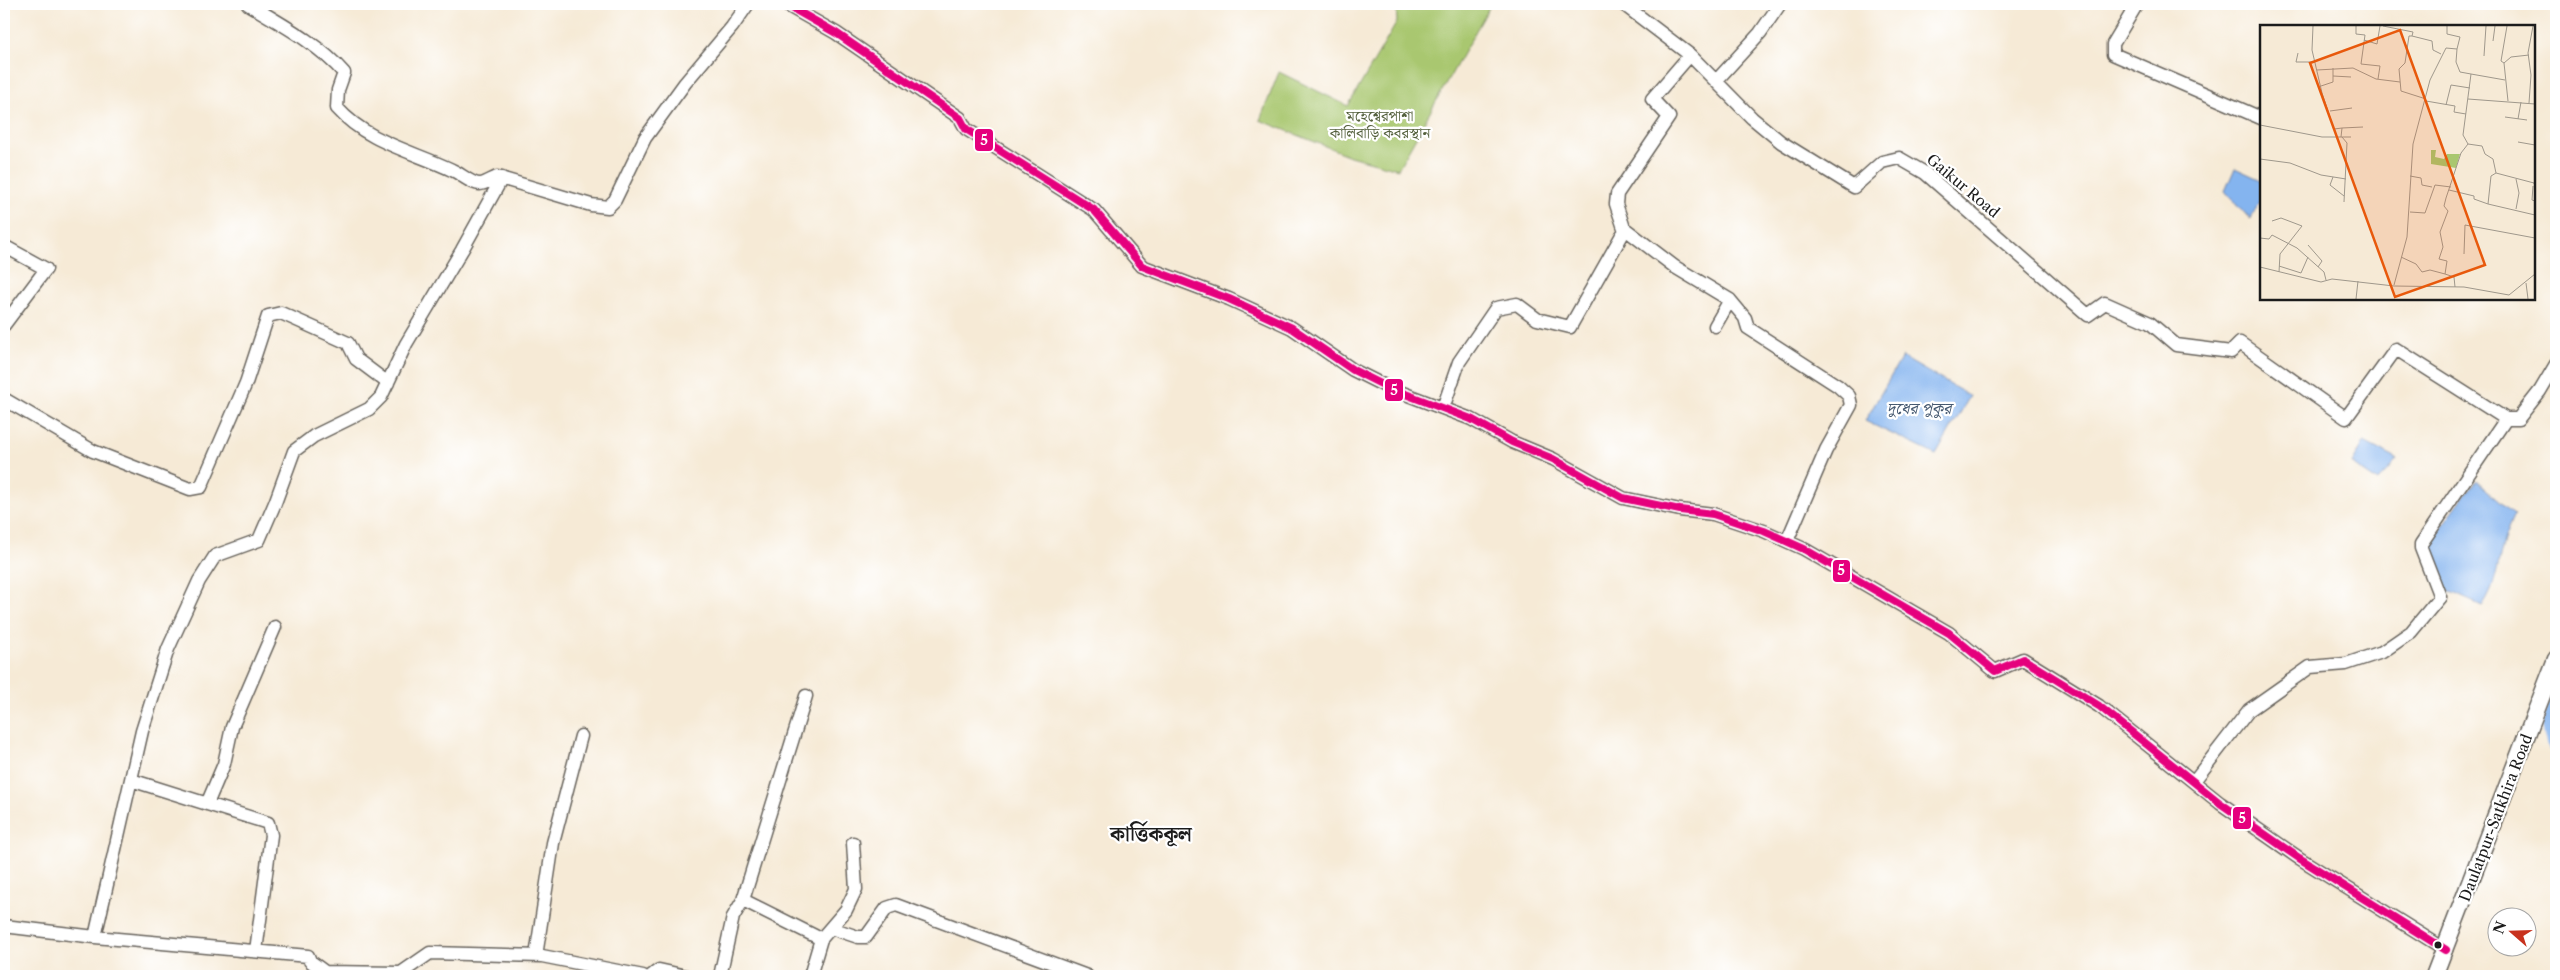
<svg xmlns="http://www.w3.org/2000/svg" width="2560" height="980" viewBox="0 0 2560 980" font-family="'Libre Caslon Text','Noto Serif Bengali',serif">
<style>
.green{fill:#a9c76f;stroke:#627246}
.water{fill:#84b4ef;stroke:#506886}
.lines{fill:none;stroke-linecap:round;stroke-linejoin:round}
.river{stroke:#84b4ef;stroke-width:18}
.minor-casing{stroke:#68645d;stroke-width:15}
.major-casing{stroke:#68645d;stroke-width:19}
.minor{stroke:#fff;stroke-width:12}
.major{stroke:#fff;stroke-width:16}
.bus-1-casing{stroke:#fff;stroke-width:11}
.bus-1{stroke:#e5007d;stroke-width:8}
.bus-dot{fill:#1c1c1c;stroke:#fff;stroke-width:2}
.labels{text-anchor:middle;stroke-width:4.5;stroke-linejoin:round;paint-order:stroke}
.park-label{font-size:15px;fill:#54603d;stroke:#fff}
.street-label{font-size:15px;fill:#1c1c1c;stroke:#fff}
.water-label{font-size:16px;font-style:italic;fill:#465970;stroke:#fff}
.district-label{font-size:20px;font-weight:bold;fill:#1c1c1c;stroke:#fff}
.inset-road{fill:none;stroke:#9f988c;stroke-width:1}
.view{fill:#e8590c;fill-opacity:0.15;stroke:#e8590c;stroke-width:2.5}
.inset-edge{fill:none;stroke:#1c1c1c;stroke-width:2.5}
.line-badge{stroke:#fff;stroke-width:2}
.badge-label{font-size:14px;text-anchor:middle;font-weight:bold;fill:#fff}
</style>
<rect width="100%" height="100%" fill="#fff"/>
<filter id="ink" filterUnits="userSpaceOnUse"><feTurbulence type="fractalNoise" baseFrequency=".02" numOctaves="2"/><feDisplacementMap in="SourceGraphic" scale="10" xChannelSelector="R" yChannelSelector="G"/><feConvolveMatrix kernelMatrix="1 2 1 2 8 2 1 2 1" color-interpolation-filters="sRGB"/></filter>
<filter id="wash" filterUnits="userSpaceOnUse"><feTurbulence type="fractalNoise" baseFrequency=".0096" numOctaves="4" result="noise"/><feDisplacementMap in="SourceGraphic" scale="20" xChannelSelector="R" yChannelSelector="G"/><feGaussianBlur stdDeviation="1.12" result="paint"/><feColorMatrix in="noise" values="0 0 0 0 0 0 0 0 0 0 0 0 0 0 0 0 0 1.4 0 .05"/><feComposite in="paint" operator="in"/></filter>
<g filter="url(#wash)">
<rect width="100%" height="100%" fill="#f6ead6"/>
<path class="green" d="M1396,4H1491L1398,169L1350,156L1260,120L1279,72L1348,106L1397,22Z"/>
<path class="water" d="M2235,168L2261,180V200L2250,219L2225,191Z
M1902,357L1970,396L1936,455L1865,421Z
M2364,442L2397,459L2378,482L2352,464Z
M2476,480L2514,514C2510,524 2505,534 2503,544C2497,567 2496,586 2482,606L2442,588L2430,564L2429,543Z"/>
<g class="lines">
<path class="river" d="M2556,709L2551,726L2556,747"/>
</g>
</g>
<g filter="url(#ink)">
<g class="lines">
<defs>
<path id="minor" d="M248,4C281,24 319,44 344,73L338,90L337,108C367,142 412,151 452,170C460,173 471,184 480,184C485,184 492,179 497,177L591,205L608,207L615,200L645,138L685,83L732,27L748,4
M785,4L836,33L960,118L966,129L1094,210L1142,266L1229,299L1292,328L1353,370L1387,387L1471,419L1512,442L1553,459L1623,498L1680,510L1713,514L1764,531L1804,549L1949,633L1995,671L2023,659L2099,706L2220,803L2299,858L2446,950
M1623,4L1690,55L1752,118L1781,142L1854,187L1882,162L1899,158L1925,173L2088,315L2105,303L2150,323L2176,345L2231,352L2240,343L2346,418L2396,349L2506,419H2518L2540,391L2556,364
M2137,4L2113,44V54L2261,118
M1690,55L1652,99L1669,117L1617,194L1616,204L1624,228L1675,267L1730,300L1745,318L1748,328L1838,386L1849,396L1851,405L1826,450L1787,541
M1716,81L1760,33L1780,4
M4,246L46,269L4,325
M1715,326L1730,300
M4,399L93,451L190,489L201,487L246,383L268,316L281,313L348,343L356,359L388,383
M1443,408L1459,362L1496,308L1517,304L1537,319L1570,327L1622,235
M806,696L743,900L821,939
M131,780L268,823L271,835L256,951
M2194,781L2249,710L2310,667L2346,664L2382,652L2411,632L2440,597L2421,548V544L2506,419
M207,804L224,764L232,727L275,627
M4,926L95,937L308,956L310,961L325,972L401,973L430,953L542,956L643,976
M831,928L858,937H866L887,908L896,905L1087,976
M95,937L142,731L168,649L199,581L215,556L259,540L275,503L294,451L314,436L369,409L381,397L406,344L462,250L502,178
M536,956L553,843L581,736
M651,976L659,970L686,976
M720,976L733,917L743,900
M810,976L821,939L846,910L856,889L853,843"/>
<path id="major" d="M2434,976L2556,659"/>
</defs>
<use href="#minor" class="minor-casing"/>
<use href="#major" class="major-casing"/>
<use href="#minor" class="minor"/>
<use href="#major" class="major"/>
<defs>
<path id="bus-1" d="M785,4L836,33L960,118L966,129L1094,210L1142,266L1229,299L1292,328L1353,370L1387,387L1471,419L1512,442L1553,459L1623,498L1680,510L1713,514L1764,531L1804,549L1949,633L1995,671L2023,659L2099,706L2220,803L2299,858L2446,950"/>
</defs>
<use href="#bus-1" class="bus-1-casing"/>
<use href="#bus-1" class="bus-1"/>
</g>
</g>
<circle class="bus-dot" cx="2438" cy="945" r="4.5"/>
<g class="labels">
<g class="park-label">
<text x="1380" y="121">মহেশ্বেরপাশা<tspan x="1380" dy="17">কালিবাড়ি কবরস্থান</tspan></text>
</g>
<g class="street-label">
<text transform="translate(1963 186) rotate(40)" y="5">Gaikur Road</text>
<text transform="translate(2496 818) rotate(-69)" y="5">Daulatpur-Satkhira Road</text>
</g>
<g class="water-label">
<text x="1919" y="414">দুধের পুকুর</text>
</g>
<g class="district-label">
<text x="1151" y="841">কার্ত্তিককূল</text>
</g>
</g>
<g transform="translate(2260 25)">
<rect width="275" height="275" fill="#f6ead6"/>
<path d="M171,125H176L175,132L184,134L187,129H200L196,143L171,139Z" fill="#a9c76f"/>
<path class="inset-road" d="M53,1L52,25L62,68L74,104L82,103M96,1V9L105,10L101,39L120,41L118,54M123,1L153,7L152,11L172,16L173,25L181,29M187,1V9L200,12L197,24M152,11H149L145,38L139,44L141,66L166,74M104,15L117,19L120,1M233,16L235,1M38,28L36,37H55M224,31L226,1M244,38L241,36L247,1M57,45L93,43L116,54L140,57M211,49L245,55M73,51L91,52M61,61L73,57V43M208,74L275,79M166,76L195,81L194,87L206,89M248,76L244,38L251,32L269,30M269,78L271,50L268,28L273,1M186,80L191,60L210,63M70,86L92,83M245,92L267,95M258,94L261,77M0,100L62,112H91M81,112L82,103L103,102M82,112L87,118L84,177M258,117L275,120M0,134L30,138L61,150L86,154M236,148L231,151L228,179L275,190M236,148L274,158L275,161M150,151L161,153L162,160L172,162M73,152L70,160L84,171M273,161L272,175L275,176M189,165L214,171V174L228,179M256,184L259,168L256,154M150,187L165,188L175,160L191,162M12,196L21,193L42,201L20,229L19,247M0,213L9,214L12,210L37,223L64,247L66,255M48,220L62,236L58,242M204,229L205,200L275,213M141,232L156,239L162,247L170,245L185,249M19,241L41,248L48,232M0,242L61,257L72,254L134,261L204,262L249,270L275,249M266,258L268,274M134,260L147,212L153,119L170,55L186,23L197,24L196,37L200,47L211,49L203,110L208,119L222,121L225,129L233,134L236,148M195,262L194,252L185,249L187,236L179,234L183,222L180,207L188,186L184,181L186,173L201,128L208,119M96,274L98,256"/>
<path class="view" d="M140,5L225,240L135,272L50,38Z"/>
<rect width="275" height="275" class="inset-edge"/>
</g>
<g class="line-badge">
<rect x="974" y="128" width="20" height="24" rx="5" fill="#e5007d"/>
<rect x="1384" y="378" width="20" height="24" rx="5" fill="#e5007d"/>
<rect x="1832" y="559" width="19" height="24" rx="5" fill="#e5007d"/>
<rect x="2232" y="806" width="20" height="24" rx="5" fill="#e5007d"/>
</g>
<g class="badge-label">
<text x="984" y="145">5</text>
<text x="1394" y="395">5</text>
<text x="1841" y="575">5</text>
<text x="2242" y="823">5</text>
</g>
<rect width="2560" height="980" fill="none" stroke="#fff" stroke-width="20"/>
<g transform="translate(2512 932) rotate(290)"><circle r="24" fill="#ffffff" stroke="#a4a4a4"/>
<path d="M0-4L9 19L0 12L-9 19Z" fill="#c8321e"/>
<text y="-8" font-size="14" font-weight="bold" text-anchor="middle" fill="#1c1c1c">N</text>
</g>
</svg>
